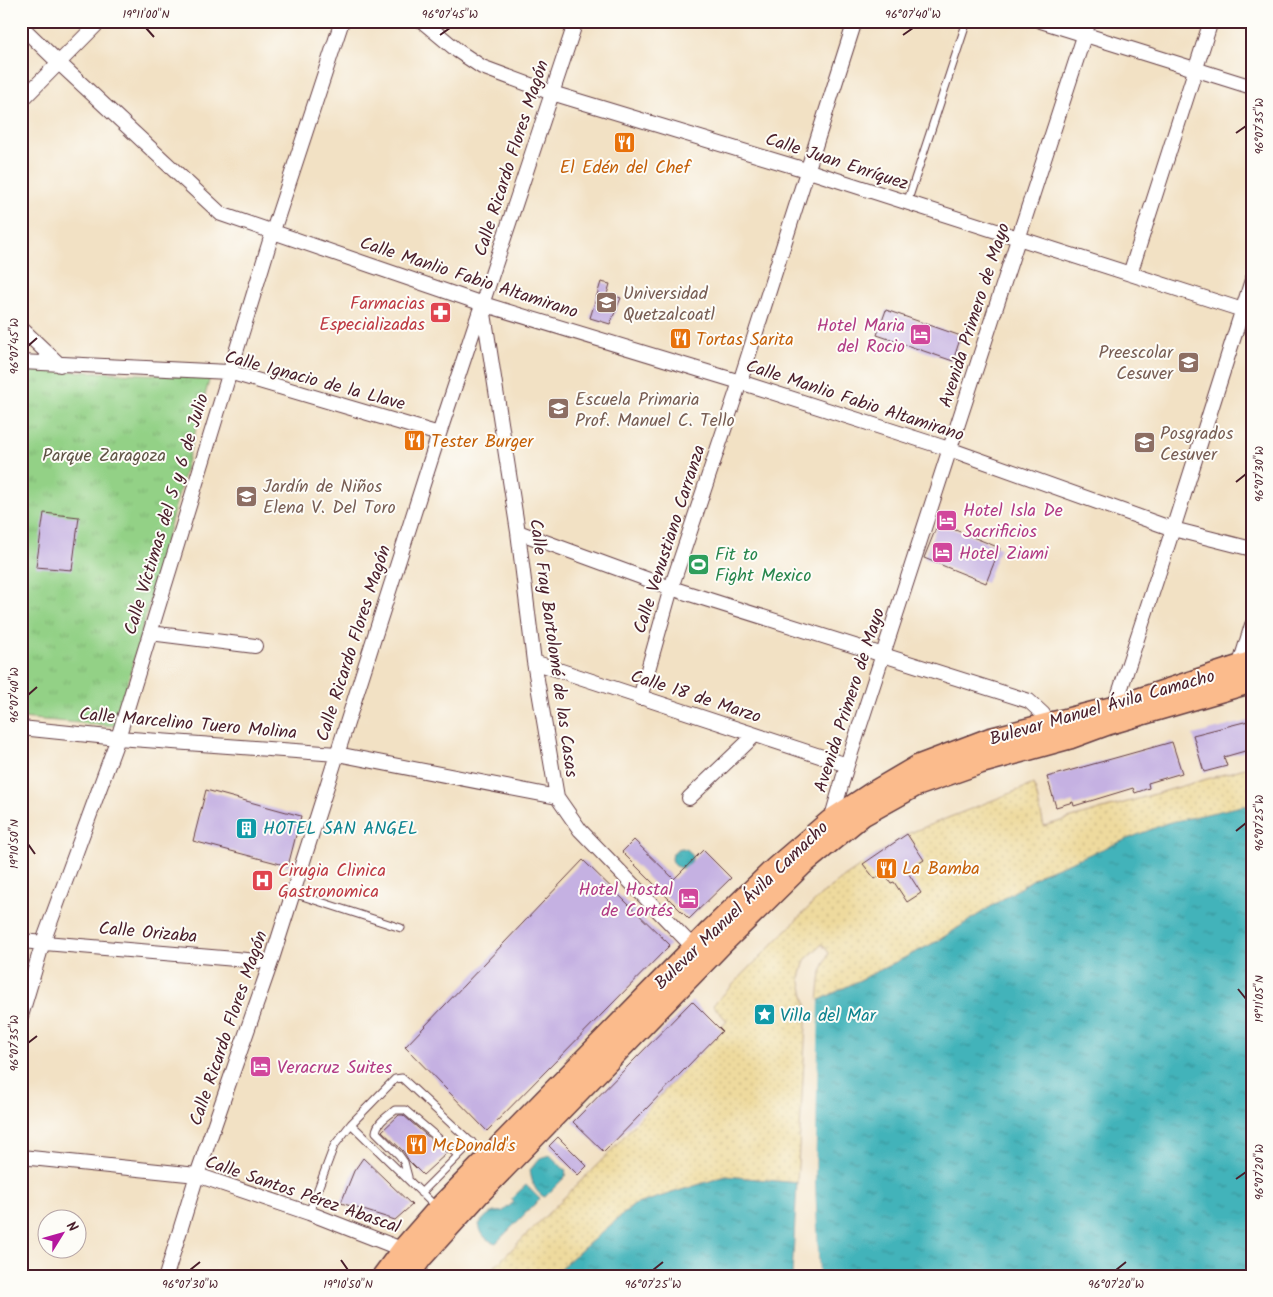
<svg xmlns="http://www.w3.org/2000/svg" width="1273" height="1297" viewBox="0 0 1273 1297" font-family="Kalam,sans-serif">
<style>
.sand{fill:url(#sand-dots);stroke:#9c7c64}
.park{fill:url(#park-tufts);stroke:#6e7858}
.water{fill:url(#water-ripples);stroke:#466972}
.pier{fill:#f2e1c4}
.building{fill:#c5b1e2}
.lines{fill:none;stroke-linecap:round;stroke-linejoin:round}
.service-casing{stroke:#633c42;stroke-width:9}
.minor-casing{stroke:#633c42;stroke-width:16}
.primary-casing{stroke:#633c42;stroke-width:24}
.service{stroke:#fff;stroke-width:7}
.minor{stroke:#fff;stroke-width:14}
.primary{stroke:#fbbb8c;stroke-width:21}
.ticks{fill:none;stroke:#4a1f2b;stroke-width:2}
.labels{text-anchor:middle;stroke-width:4;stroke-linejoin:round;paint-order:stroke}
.street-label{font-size:18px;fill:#4a1f2b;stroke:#fdfcf7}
.food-label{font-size:18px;fill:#c56008;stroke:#fdfcf7;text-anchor:start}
.education-label{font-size:18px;fill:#785e54;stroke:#fdfcf7;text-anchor:start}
.health-label{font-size:18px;fill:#be3a42;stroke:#fdfcf7;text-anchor:end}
.hotel-label{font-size:18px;fill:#b23c85;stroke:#fdfcf7;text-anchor:start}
.park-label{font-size:18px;fill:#605446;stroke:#fdfcf7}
.leisure-label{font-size:18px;fill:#27864d;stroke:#fdfcf7;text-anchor:start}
.culture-label{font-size:18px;fill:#0d838f;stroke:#fdfcf7;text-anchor:start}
.neatline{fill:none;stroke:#4a1f2b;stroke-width:2}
.ticks-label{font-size:12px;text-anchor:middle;fill:#4a1f2b}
</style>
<defs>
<pattern id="sand-dots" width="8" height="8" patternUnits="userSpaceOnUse" patternTransform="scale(1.25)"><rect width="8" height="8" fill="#eeda9e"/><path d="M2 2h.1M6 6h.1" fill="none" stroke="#cebb88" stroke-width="1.8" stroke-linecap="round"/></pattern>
<pattern id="park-tufts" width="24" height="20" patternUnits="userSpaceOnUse" patternTransform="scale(1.25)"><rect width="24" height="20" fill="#93d186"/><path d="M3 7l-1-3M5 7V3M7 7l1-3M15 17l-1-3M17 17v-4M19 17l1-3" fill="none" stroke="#80b374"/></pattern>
<pattern id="water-ripples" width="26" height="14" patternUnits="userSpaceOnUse" patternTransform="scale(1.25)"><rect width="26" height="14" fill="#42b3ba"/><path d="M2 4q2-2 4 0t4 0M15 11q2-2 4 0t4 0" fill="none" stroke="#399197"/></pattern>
</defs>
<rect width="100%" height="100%" fill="#fdfcf7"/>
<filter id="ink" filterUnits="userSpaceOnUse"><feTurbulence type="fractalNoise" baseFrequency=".02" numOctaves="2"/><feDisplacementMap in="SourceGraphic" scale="10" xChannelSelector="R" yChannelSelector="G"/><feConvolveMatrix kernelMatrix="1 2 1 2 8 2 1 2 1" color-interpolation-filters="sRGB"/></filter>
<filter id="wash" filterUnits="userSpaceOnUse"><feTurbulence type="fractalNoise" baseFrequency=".0096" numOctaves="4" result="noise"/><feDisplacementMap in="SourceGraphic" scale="20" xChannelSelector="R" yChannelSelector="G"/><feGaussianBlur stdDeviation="1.12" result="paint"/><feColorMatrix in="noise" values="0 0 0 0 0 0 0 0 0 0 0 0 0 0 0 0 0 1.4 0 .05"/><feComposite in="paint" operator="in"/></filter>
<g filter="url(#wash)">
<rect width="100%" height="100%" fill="#f2e1c4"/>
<path class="sand" d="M1252,766V806H1242L1043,873L936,942L818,1001L821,972L829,953L822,944L805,960L800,978L807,1008L797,1183L726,1176L634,1205L551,1276H518L511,1268L503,1270L502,1276H485L610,1152L727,1021L713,1005L820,896L843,878L907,834L1034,784L1044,826Z"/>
<path class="park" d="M21,369L210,377L116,726L21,718Z"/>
<path class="water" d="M1242,806H1252V1276H819L815,1183L818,1001L936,942L1043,873L1167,823Z
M672 858a10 10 0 1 1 20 0a10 10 0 1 1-20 0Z
M550,1155L566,1171L565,1177L545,1197C535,1194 531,1179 530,1170L540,1158Z
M726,1176L797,1183L792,1276H551L634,1205Z
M526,1185L540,1199L496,1243C485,1240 481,1235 479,1224C486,1216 491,1210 502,1212L514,1202L511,1199Z"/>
<path class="pier" d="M819,998L815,1183L819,1276H816L813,1183L816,1001Z"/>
<g id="blocks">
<path class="building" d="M601,282L610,284L607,294L621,298L610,324L590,318Z
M886,310L961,336L953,361L877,335Z
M44,513L79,517L72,570L36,567Z
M938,523L1000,548L986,583L924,558Z
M1252,720V749L1224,757L1227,766L1204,772L1193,735Z
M1172,742L1182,773L1148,783L1149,788L1135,793L1133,788L1074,806L1073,802L1056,807L1047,777Z
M206,790L301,816L288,866L193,841Z
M907,834L924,860L907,871L921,893L907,902L894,882L891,883L884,873L875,879L863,864Z
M634,840L674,879L703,850L731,878L689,919L622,852Z
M583,860L670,945L487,1131L405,1047Z
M692,1001L722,1031L604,1152L573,1122Z
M399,1115H403L447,1153L423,1175L409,1161L403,1151L382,1131Z
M558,1137L587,1166L578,1175L549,1146Z
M363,1158L412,1205L395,1220L341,1203L354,1171Z"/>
</g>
</g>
<g filter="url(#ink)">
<use href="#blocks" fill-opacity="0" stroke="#633c42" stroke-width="1"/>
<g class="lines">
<defs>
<path id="service" d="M907,203L967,21
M293,893L401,928
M408,1177L404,1162L399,1155L376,1132C377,1122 388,1116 395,1110H405L458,1155
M421,1193L472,1142
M436,1207L351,1124L395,1079L402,1078L486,1156
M309,1213L334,1146L351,1124"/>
<path id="minor" d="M422,21L458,51L482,67L552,93L806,170L1252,313
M1041,21L1252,87
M21,26L58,62L221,214L483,304L740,382L949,449L1173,529L1252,549
M21,101L100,21
M1130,274L1211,21
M483,307L518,532L534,662L557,797L580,830L694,948
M21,328L60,365
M21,362L229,372L439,434
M518,532L671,588L1029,701L1043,714L1048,724
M150,633L255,646
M534,662L847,765
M1238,670L1252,625
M640,698L671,588L740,382L855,21
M1113,712L1173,529L1252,280
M21,728L118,738L337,754L557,797
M689,798L755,735
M831,820L847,765L1089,21
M21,941L271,962
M21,1016L43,942L118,738L273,231L342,21
M21,1157L197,1175L309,1213L409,1252
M166,1276L197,1175L271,962L439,434L576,21"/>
<path id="primary" d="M383,1276L403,1249L438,1209L711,930L775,868L831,820L872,793L918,766L989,739L1115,707L1252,662
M408,1276L421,1258L479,1194L723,943L802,865L863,815L915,786L980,763L1070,738L1108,724L1252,682"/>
</defs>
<use href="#service" class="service-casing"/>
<use href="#minor" class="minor-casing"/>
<use href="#primary" class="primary-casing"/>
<use href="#service" class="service"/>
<use href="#minor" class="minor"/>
<use href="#primary" class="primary"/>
</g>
</g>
<path class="ticks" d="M146,28L154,37M440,35L450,28M903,35L913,28M1236,133L1246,126M28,346L37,338M1236,482L1246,474M28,695L37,687M1236,831L1246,823M28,844L35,854M1238,989L1246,999M28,1043L37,1036M1236,1179L1246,1172M341,1260L348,1270M190,1270L200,1262M653,1270L663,1262M1116,1270L1126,1262"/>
<defs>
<symbol id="restaurant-square" viewBox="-11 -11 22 22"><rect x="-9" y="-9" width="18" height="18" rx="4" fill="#e8710a" stroke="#fdfcf7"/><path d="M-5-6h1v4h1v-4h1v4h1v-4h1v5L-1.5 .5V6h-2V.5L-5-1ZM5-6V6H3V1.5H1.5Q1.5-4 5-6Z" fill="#fff"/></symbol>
<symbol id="university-square" viewBox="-11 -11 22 22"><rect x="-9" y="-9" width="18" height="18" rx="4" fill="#8d6e63" stroke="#fdfcf7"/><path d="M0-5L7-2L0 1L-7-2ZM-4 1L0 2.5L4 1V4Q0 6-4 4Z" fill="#fff"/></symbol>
<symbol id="pharmacy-square" viewBox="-11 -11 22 22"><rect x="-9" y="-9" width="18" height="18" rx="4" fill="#e0444e" stroke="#fdfcf7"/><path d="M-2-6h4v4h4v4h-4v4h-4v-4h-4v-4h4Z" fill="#fff"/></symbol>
<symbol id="hotel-square" viewBox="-11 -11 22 22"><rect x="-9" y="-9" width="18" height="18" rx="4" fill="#d1479c" stroke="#fdfcf7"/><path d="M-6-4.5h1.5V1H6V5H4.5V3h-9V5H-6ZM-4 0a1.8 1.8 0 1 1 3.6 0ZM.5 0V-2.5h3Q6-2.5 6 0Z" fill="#fff"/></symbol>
<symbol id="school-square" viewBox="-11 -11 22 22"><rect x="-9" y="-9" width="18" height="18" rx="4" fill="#8d6e63" stroke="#fdfcf7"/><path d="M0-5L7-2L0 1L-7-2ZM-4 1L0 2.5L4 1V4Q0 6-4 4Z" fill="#fff"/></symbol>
<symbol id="stadium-square" viewBox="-11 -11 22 22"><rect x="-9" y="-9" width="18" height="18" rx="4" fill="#2e9e5b" stroke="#fdfcf7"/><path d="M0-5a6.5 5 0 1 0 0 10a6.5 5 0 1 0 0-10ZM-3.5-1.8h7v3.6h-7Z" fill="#fff"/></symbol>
<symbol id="building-square" viewBox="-11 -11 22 22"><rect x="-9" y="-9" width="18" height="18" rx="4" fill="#0f9aa8" stroke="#fdfcf7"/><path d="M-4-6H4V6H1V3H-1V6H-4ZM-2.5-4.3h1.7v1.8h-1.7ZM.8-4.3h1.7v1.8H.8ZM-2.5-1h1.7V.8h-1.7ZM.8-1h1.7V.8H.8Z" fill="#fff"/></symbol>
<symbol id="hospital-square" viewBox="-11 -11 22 22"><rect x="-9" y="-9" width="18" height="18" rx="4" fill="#e0444e" stroke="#fdfcf7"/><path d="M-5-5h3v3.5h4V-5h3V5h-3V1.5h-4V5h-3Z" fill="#fff"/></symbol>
<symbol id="sight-square" viewBox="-11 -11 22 22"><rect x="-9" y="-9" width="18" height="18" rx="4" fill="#0f9aa8" stroke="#fdfcf7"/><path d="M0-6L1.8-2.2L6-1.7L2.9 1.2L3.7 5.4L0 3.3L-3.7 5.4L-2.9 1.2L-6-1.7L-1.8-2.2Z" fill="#fff"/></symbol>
</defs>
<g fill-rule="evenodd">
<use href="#restaurant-square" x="612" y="130" width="25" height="25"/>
<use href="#university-square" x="594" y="290" width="25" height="25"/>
<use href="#pharmacy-square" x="428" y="300" width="25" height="25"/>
<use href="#hotel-square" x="908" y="322" width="25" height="25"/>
<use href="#restaurant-square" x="668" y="326" width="25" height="25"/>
<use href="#school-square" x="1176" y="350" width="25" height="25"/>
<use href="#school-square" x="546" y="396" width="25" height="25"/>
<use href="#restaurant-square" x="402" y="428" width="25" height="25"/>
<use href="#university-square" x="1132" y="430" width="25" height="25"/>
<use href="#school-square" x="234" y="484" width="25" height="25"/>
<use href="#hotel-square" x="934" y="508" width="25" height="25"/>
<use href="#hotel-square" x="930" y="540" width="25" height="25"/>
<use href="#stadium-square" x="686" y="552" width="25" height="25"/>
<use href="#building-square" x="234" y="816" width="25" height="25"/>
<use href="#restaurant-square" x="874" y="856" width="25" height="25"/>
<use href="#hospital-square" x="250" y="868" width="25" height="25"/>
<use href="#hotel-square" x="676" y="886" width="25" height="25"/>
<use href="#sight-square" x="752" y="1002" width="25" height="25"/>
<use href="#hotel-square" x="248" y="1054" width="25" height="25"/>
<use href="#restaurant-square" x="404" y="1132" width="25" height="25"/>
</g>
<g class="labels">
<g class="street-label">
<text transform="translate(511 158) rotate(-72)" y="6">Calle Ricardo Flores Magón</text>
<text transform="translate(837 161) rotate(18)" y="6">Calle Juan Enríquez</text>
<text transform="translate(469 277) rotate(18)" y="6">Calle Manlio Fabio Altamirano</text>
<text transform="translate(974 315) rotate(-72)" y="6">Avenida Primero de Mayo</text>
<text transform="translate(315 380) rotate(15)" y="6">Calle Ignacio de la Llave</text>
<text transform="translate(855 400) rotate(18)" y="6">Calle Manlio Fabio Altamirano</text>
<text transform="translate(166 514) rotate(-73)" y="6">Calle Víctimas del 5 y 6 de Julio</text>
<text transform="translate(669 539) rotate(-72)" y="6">Calle Venustiano Carranza</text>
<text transform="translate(353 643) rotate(-72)" y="6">Calle Ricardo Flores Magón</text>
<text transform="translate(554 648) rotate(82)" y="6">Calle Fray Bartolomé de las Casas</text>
<text transform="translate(696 696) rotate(18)" y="6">Calle 18 de Marzo</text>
<text transform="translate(849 700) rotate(-72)" y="6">Avenida Primero de Mayo</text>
<text transform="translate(1102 707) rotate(-16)" y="6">Bulevar Manuel Ávila Camacho</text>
<text transform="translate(188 723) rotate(5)" y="6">Calle Marcelino Tuero Molina</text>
<text transform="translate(741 905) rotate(-44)" y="6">Bulevar Manuel Ávila Camacho</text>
<text transform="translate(148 932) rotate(5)" y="6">Calle Orizaba</text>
<text transform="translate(228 1028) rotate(-71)" y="6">Calle Ricardo Flores Magón</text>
<text transform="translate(303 1194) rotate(19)" y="6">Calle Santos Pérez Abascal</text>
</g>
<g class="food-label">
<text x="625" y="173" text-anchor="middle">El Edén del Chef</text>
<text x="696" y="345">Tortas Sarita</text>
<text x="431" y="447">Tester Burger</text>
<text x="902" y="874">La Bamba</text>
<text x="432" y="1151">McDonald's</text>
</g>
<g class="education-label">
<text x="623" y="299">Universidad<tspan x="623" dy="21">Quetzalcoatl</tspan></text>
<text x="1173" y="358" text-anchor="end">Preescolar<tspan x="1173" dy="21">Cesuver</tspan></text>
<text x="575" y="405">Escuela Primaria<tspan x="575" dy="21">Prof. Manuel C. Tello</tspan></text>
<text x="1160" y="439">Posgrados<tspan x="1160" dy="21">Cesuver</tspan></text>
<text x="263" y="492">Jardín de Niños<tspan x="263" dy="21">Elena V. Del Toro</tspan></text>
</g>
<g class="health-label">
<text x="425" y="309">Farmacias<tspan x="425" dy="21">Especializadas</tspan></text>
<text x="278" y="876" text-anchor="start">Cirugia Clinica<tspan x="278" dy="21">Gastronomica</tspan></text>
</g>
<g class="hotel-label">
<text x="905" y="331" text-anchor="end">Hotel Maria<tspan x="905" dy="21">del Rocio</tspan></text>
<text x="963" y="516">Hotel Isla De<tspan x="963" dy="21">Sacrificios</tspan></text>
<text x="959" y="559">Hotel Ziami</text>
<text x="673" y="895" text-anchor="end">Hotel Hostal<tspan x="673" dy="21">de Cortés</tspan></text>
<text x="277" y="1073">Veracruz Suites</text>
</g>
<g class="park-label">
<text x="104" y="461">Parque Zaragoza</text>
</g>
<g class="leisure-label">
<text x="715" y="560">Fit to<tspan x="715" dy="21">Fight Mexico</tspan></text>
</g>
<g class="culture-label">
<text x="263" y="834">HOTEL SAN ANGEL</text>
<text x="780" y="1021">Villa del Mar</text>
</g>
</g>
<rect width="1273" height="1297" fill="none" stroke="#fdfcf7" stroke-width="55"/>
<g transform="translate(62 1234) rotate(53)"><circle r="24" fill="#fdfcf7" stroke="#b5a4a5"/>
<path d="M0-4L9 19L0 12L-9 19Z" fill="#b5179e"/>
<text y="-8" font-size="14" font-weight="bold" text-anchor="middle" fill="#4a1f2b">N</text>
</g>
<rect x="28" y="28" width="1218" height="1242" class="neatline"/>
<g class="ticks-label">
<text x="146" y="18">19°11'00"N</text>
<text x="450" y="18">96°07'45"W</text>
<text x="913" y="18">96°07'40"W</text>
<text transform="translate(1259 126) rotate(-90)" y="4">96°07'35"W</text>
<text transform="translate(14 346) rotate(-90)" y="4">96°07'45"W</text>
<text transform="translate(1259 474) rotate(-90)" y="4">96°07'30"W</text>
<text transform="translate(14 695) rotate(-90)" y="4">96°07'40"W</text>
<text transform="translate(1259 823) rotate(-90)" y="4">96°07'25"W</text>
<text transform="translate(14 844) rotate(-90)" y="4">19°10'50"N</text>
<text transform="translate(1259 999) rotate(-90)" y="4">19°11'05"N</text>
<text transform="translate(14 1043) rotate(-90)" y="4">96°07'35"W</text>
<text transform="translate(1259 1172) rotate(-90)" y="4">96°07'20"W</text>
<text x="190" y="1288">96°07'30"W</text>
<text x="348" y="1288">19°10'50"N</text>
<text x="653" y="1288">96°07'25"W</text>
<text x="1116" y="1288">96°07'20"W</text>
</g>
</svg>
